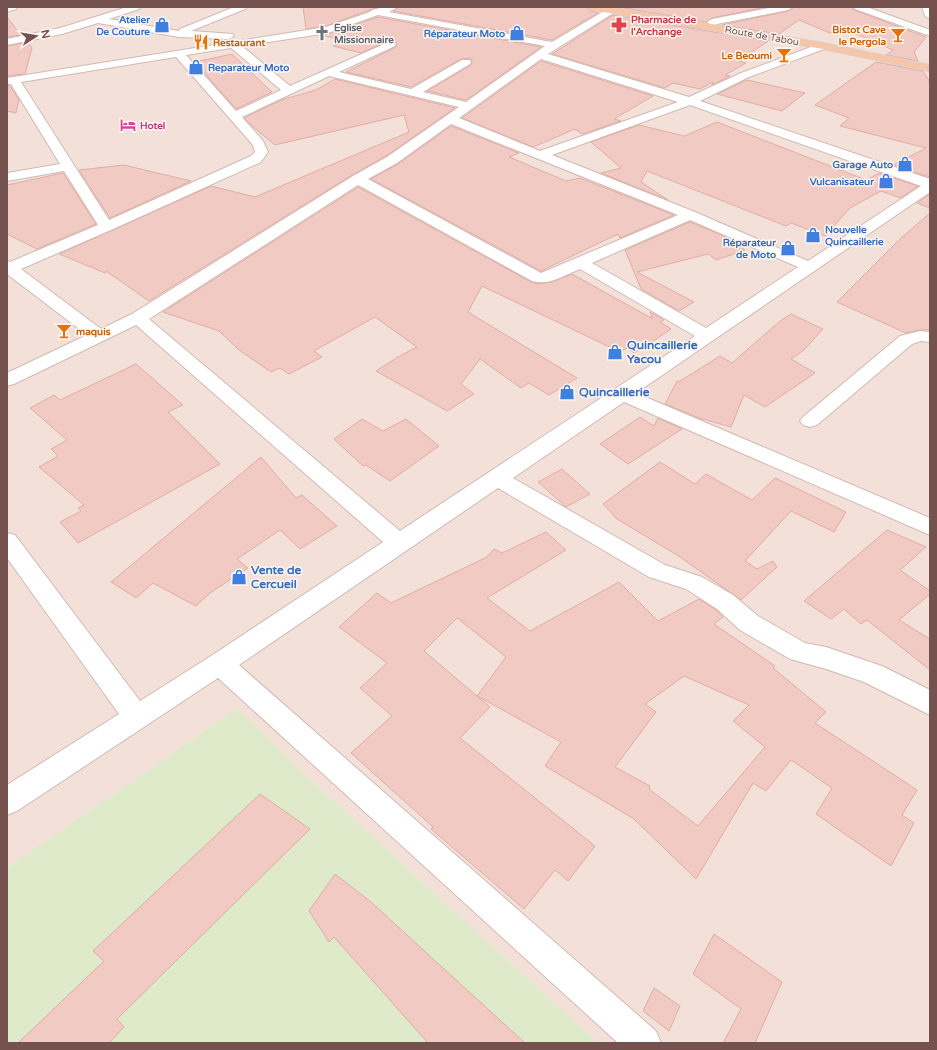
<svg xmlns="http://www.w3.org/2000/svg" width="937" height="1050" viewBox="0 0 937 1050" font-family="'Varela Round',sans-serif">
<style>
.residential{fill:#f3e1d9}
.green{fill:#deeac9}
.building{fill:#f0cac3;stroke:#e2ada4;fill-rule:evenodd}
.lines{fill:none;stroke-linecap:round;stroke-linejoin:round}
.minor-casing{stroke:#d0b9b3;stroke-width:2}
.major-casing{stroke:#d9cfcd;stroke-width:2}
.minor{fill:#fff;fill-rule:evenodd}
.major{fill:#f7c5a7;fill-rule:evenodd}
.labels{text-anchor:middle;stroke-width:3;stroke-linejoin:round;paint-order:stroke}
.far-shop-label{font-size:10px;font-weight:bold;fill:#366cbe;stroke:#fef6f1;text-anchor:end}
.far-health-label{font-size:10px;font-weight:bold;fill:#be3a42;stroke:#fef6f1;text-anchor:start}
.far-worship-label{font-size:10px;font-weight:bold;fill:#5b616d;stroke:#fef6f1;text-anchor:start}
.far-food-label{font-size:10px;font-weight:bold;fill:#c56008;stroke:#fef6f1;text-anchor:end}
.far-street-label{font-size:10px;fill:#76524e;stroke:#fef6f1}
.far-hotel-label{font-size:10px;font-weight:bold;fill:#b23c85;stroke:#fef6f1;text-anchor:start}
.shop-label{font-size:12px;font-weight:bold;fill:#366cbe;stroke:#fef6f1;text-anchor:start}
</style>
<rect width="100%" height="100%" fill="#fcf1eb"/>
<path class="residential" d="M7,7H930V1043H7Z"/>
<path class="green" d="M238,708L300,770L598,1043H7V868Z"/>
<path class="building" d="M303,7H378L326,26L306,29Z
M399,7H586L591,11L598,13L552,40L393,11Z
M618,7H766L712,18L706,22Z
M794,7H851L854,10L926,37L914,52L918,61L886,55L893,50L847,30L830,33L799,20L779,34L722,25L788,11Z
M613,15L768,41L739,61L746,63L725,75L730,76L712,85L713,82L700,89L673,83L665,88L552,54Z
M7,17L21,35L7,37Z
M378,17L541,47L466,100L427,91L471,65L472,61L470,58L461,59L411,87L346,72L396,47L397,44L390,40L361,53L333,46L345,41L322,35Z
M28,42L32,48L25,74L7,76V46Z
M232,54L272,92L236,109L195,62Z
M541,61L653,96L614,119L621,121L582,134L575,129L533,147L462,118Z
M876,62L923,71L930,82V177L893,165L926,148L840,126L849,118L815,105Z
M335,79L455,108L386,156L352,175L149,301L106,271L105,273L59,254L211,186L255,197L409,132L404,115L275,145L252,126L244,118L281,100L316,90Z
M747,80L805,93L782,111L717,94Z
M7,86H10L19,100L16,113L7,111Z
M717,122L866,180L879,173L918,186L901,198L881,191L850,208L825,236L791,223L786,226L647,171L641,182L668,200L601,173L621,168L591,142L639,125L684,136Z
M451,126L519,153L509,157L566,181L580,178L674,215L620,238L618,234L541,271L371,179L398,164Z
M124,165L191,181L110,218L79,170Z
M63,173L96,224L37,249L7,234V185Z
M358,187L531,282L538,284L551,282L572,274L653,319L650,312L664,320L660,322L671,329L655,340L634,353L627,348L620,352L482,286L468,312L577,378L549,395L529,383L521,388L480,359L461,384L474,394L447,411L376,371L398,357L417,347L375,317L314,351L322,357L289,374L280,368L271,372L239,350L219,331L163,312Z
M930,194V208L917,203Z
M930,213V330H920L906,333L837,302L900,239Z
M690,222L724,236L745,250L716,260L708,254L637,272L694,302L679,311L641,289L625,250Z
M791,314L823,329L804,350L791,359L815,373L765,407L744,395L731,427L699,418L665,404L677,381H680L720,356L732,363L780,321Z
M136,364L183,405L168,412L220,464L78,543L60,522L81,511L78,508L84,505L39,467L58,456L51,449L67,440L30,408L54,395L60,400Z
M640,417L654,426L658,418L682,429L628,464L600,444Z
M362,419L383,431L406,419L439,446L390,481L366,465L363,466L334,439Z
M261,457L296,498L302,495L337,526L300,549L280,530L237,559L248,568L210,593L196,606L153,583L136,598L111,582Z
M660,462L695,484L706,474L752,500L775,478L846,512L834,532L791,511L745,561L757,569L773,561L777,567L741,600L677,555L617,519L603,504Z
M562,469L590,494L566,507L538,482Z
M887,530L926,547L900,570L930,591V594L899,620L930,639V670L867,620L861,624L844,609L831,619L804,601Z
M546,532L566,550L487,598L530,631L619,582L658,621L699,599L716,610L723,617L714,624L775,666L773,668L826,712L815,723L917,790L902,815L914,823L891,866L816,814L832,788L791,760L766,791L753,783L696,879L634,819L545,766L561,742L477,696L490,707L460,738L595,846L568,881L555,870L524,909L431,829L433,827L351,753L392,716L360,688L387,663L339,627L377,593L391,603L487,557L494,549L502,553ZM457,618L506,657L477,696L424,651ZM684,676L749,705L733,721L765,747L698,826L649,789L650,786L615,767L656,712L645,704Z
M260,794L310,829L117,1019L124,1027L109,1043H18L104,961L93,951Z
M335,874L371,902L525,1043H428L334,937L329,942L309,911Z
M714,934L782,982L755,1043H723L741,1009L693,974Z
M654,988L680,1006L669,1031L643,1011Z"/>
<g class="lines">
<defs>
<path id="minor" d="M7,7H18L16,9L7,12Z
M127,7H141L139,9L109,19L179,31L180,29L234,7H247L245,9L191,31L233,34L234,36L229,39L179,37L98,23L62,34L7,45V39L60,28Z
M384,7H398L389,12L552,42L609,8H615L617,10L615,12L548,54L689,97L741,73L819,44H827L828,46L827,48L749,77L700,101L930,179V192L636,393L930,518V535L624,402L513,478L665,565L702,577L733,595L758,616L805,643L826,647L882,666L930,690V715L864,682L826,669L790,659L740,630L717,609L686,589L649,577L498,488L239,665L656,1031L661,1043H618L218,678L17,811L7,815V785L119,714L7,558V533L15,535L140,701L211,656L383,542L136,325L14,384L7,386V373L87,335L7,274V261L10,262L98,225L64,171L7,181V173L60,164L11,84H7V78L326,27L370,12L372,10ZM378,15L545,46L466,102L423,92L470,64L471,62L470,60H462L411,89L339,72L395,46L396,44L391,41L290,86L242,46L328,33ZM231,48L281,90L236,111L186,55ZM176,57L253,145L255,152L251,156L109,220L21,82ZM541,59L678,102L540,151L459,118ZM329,76L459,107L387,157L353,176L132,314L101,329L21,269L111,230L261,162L268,152L263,141L242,117ZM690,105L921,186L808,261L695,212L552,155ZM451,124L678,215L541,273L368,179L397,163ZM358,185L532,281C549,286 565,275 580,269L695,336L400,531L149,319ZM690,220L798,267L706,328L592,263Z
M774,7H793L788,10L712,25L707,22L712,19Z
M853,7H867L930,30V36L855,9Z
M922,7H930V19L925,16Z
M920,331L930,332V342L921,341L912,344L817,425L810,427L803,425L800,421L803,417L900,336Z"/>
<path id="major" d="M587,7H609L823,43L930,65V71L823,49L592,10Z"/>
</defs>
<use href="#minor" class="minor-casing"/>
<use href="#major" class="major-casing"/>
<use href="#minor" class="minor"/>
<use href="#major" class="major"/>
</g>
<defs>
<symbol id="shop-bare" viewBox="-9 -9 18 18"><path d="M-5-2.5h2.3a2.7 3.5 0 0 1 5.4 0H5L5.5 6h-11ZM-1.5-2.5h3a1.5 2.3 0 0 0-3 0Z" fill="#3f7fe0" stroke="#fef6f1" stroke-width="2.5" paint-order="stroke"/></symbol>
<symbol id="pharmacy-bare" viewBox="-9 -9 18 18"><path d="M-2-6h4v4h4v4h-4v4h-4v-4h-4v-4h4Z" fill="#e0444e" stroke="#fef6f1" stroke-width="2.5" paint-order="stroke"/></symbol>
<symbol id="church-bare" viewBox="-9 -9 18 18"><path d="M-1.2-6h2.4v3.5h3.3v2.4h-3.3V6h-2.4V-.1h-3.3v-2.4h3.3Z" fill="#6b7280" stroke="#fef6f1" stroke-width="2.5" paint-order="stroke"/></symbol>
<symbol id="bar-bare" viewBox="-9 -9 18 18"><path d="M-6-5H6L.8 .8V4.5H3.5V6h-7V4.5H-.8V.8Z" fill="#e8710a" stroke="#fef6f1" stroke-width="2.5" paint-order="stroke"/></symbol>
<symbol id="restaurant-bare" viewBox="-9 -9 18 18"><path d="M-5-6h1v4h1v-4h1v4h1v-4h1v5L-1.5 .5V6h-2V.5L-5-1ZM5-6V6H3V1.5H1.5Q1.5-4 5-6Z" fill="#e8710a" stroke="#fef6f1" stroke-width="2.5" paint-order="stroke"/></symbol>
<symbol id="hotel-bare" viewBox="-9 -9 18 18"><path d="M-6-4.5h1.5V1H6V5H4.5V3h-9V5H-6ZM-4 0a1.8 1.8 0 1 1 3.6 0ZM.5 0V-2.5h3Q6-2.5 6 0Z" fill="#d1479c" stroke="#fef6f1" stroke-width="2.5" paint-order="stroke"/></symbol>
</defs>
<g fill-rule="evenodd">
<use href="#shop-bare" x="151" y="14" width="22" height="22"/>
<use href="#pharmacy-bare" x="608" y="14" width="22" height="22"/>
<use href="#church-bare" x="311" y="22" width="22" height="22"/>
<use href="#shop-bare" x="506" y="22" width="22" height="22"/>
<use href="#bar-bare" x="887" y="24" width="22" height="22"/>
<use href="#restaurant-bare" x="190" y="31" width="22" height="22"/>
<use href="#bar-bare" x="773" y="44" width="22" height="22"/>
<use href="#shop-bare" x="185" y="56" width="22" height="22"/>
<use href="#hotel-bare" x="117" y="114" width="22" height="22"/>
<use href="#shop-bare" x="894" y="153" width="22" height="22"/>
<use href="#shop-bare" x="875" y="170" width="22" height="22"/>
<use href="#shop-bare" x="802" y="224" width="22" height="22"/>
<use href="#shop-bare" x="777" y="237" width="22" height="22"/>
<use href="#bar-bare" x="53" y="320" width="22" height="22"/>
<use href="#shop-bare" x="604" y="341" width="22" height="22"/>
<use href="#shop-bare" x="556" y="381" width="22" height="22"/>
<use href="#shop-bare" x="228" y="566" width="22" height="22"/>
</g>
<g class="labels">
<g class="far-shop-label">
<text x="150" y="23">Atelier<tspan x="150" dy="12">De Couture</tspan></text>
<text x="505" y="37">Réparateur Moto</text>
<text x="208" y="71" text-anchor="start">Reparateur Moto</text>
<text x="893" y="168">Garage Auto</text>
<text x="874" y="185">Vulcanisateur</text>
<text x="825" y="233" text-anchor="start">Nouvelle<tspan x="825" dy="12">Quincaillerie</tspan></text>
<text x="776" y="246">Réparateur<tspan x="776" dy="12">de Moto</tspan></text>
</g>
<g class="far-health-label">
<text x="631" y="23">Pharmacie de<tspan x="631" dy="12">l'Archange</tspan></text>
</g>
<g class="far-worship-label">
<text x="334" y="31">Eglise<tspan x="334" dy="12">Missionnaire</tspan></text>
</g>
<g class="far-food-label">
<text x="886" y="33">Bistot Cave<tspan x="886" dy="12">le Pergola</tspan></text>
<text x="213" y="46" text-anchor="start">Restaurant</text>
<text x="772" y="59">Le Beoumi</text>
<text x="76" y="335" text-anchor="start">maquis</text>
</g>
<g class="far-street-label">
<text transform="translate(762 35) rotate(10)" y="4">Route de Tabou</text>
</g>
<g class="far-hotel-label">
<text x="140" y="129">Hotel</text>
</g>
<g class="shop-label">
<text x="627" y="349">Quincaillerie<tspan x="627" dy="14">Yacou</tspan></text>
<text x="579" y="396">Quincaillerie</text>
<text x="251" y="574">Vente de<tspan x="251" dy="14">Cercueil</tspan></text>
</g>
</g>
<rect width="937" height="1050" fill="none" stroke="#76524e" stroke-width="16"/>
<g transform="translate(36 36) rotate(78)" stroke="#fef6f1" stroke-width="3" paint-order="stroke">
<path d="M0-3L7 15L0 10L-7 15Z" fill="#76524e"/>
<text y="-6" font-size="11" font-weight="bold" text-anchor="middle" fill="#76524e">N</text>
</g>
</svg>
